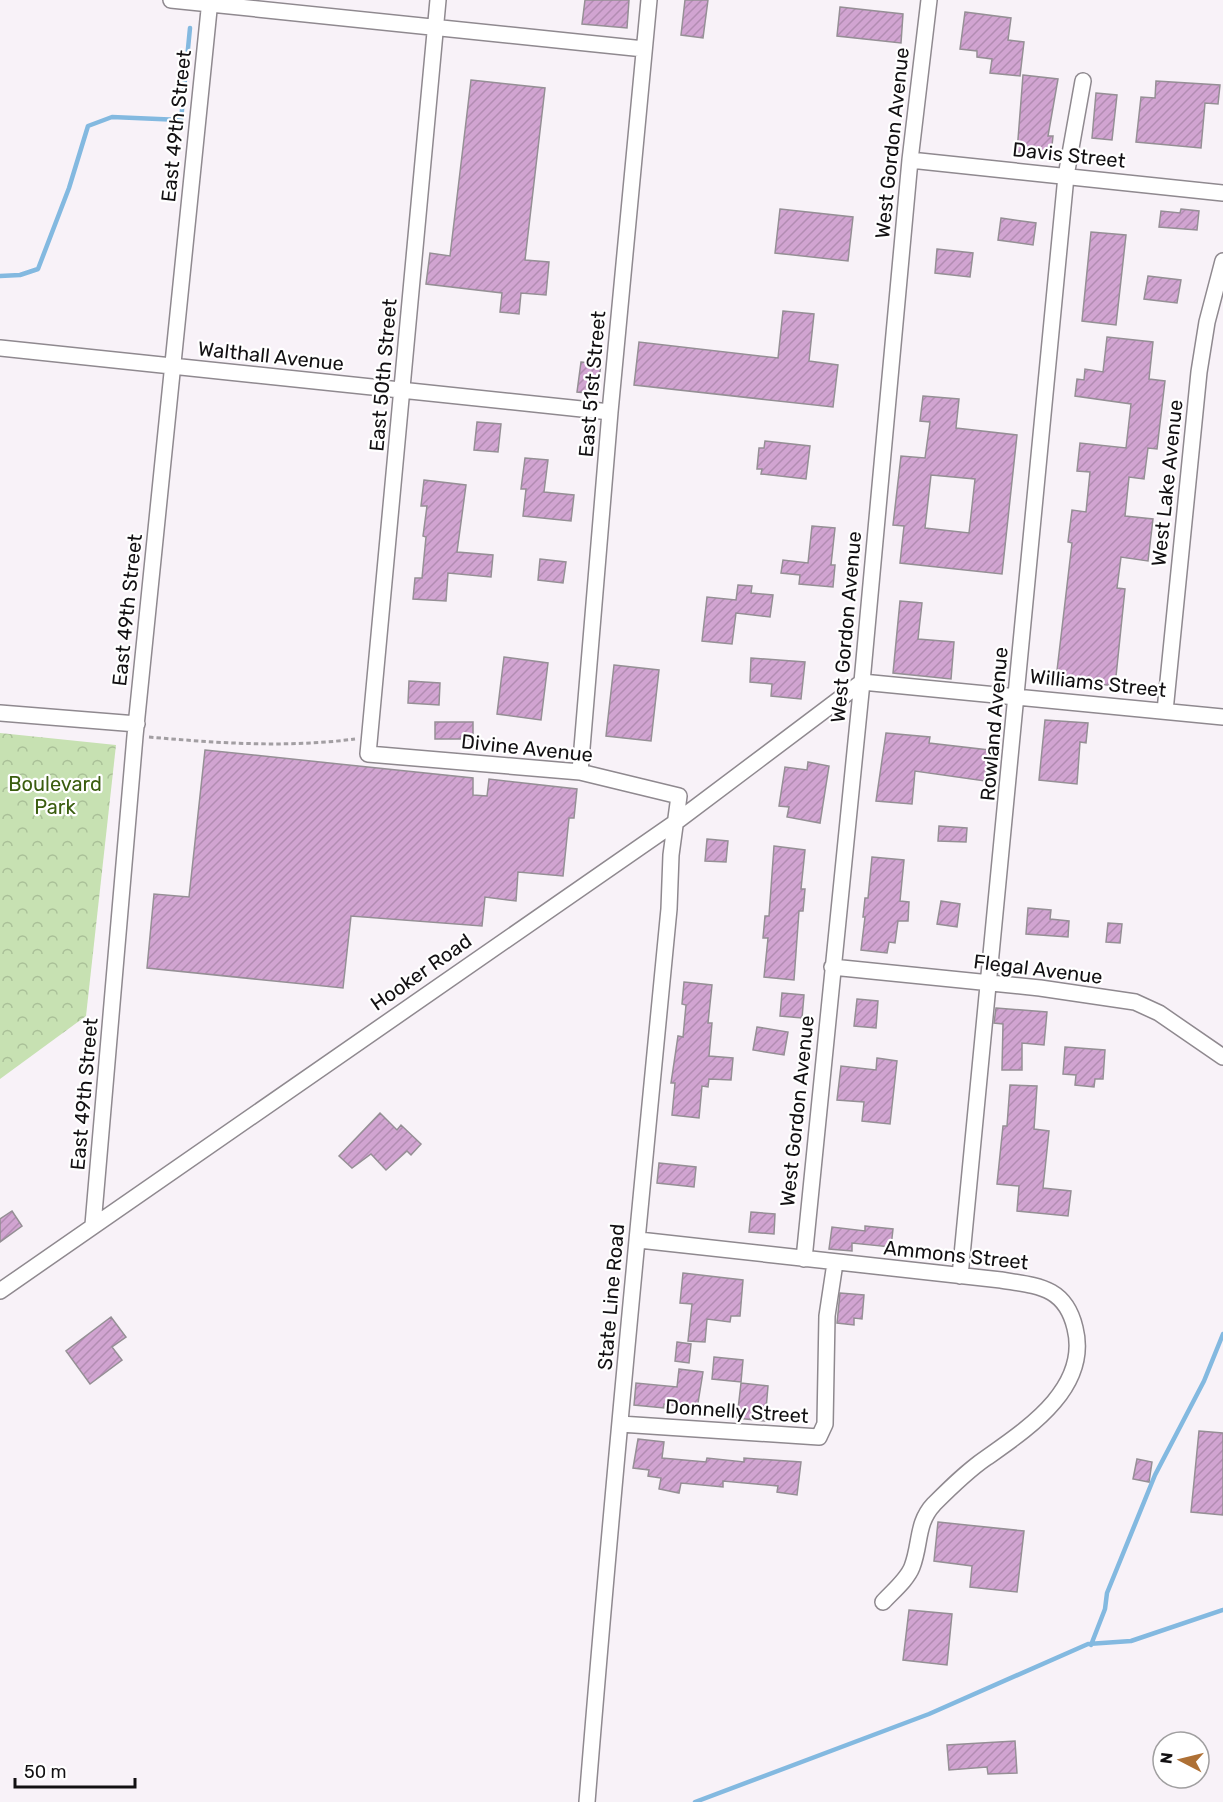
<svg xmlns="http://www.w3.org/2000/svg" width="1223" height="1802" viewBox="0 0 1223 1802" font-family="Rubik,sans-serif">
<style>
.park{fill:url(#park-crowns)}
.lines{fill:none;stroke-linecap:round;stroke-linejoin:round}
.stream{stroke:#83b9e0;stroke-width:4.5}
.building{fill:url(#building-hatch);stroke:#958f95;stroke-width:1.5;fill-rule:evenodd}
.minor-casing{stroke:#8f898f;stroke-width:18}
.path{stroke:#a29ea2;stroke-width:3;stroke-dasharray:4.5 3;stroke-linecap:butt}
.minor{stroke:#fff;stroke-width:15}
.labels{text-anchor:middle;stroke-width:4.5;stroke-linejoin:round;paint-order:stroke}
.street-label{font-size:20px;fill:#121012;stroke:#fff}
.park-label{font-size:20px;fill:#3a5d0f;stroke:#fff}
</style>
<defs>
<pattern id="park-crowns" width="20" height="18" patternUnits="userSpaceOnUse" patternTransform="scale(1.5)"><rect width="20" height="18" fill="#c7e1b2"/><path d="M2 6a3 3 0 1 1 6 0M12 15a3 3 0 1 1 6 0" fill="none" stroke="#aac098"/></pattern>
<pattern id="building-hatch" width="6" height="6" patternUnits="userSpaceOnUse" patternTransform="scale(1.5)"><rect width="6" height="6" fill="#d1a4d1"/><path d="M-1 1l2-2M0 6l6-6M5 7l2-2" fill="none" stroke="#b28cb2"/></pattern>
</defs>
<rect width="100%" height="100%" fill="#f8f2f8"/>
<path class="park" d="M0,733L116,745L86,1016L0,1079Z"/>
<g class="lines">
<path class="stream" d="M0,276L20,275L38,269L69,188L88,126L112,117L181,120L190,28
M1091,1645L1105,1609L1107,1593L1155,1475L1204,1381L1223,1334
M695,1802L929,1714L1088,1644L1131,1641L1223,1610"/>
</g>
<path class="building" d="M585,0H629L627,28L582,24Z
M685,0H708L703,38L681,35Z
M840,7L903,14L901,43L837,36Z
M965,12L1011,18L1008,40L1024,42L1020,76L990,73L992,59L977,57V51L960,49Z
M1023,75L1058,79L1048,136H1053L1051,155L1017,152Z
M471,80L545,88L525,260L549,262L546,295L521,293L519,314L500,312L502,293L426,284L430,253L450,256Z
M1156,81L1220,85L1218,104L1205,103L1201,148L1136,142L1141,97L1155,98Z
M1096,93L1117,95L1112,140L1092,138Z
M780,209L853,217L848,261L775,253Z
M1181,209L1199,211L1197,230L1159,227L1161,211L1180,213Z
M1001,218L1036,223L1033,245L998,240Z
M1091,232L1126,235L1116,325L1082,321Z
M937,249L973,253L970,277L935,273Z
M1148,276L1181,280L1177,303L1144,299Z
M783,311L814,314L809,361L838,365L833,407L634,385L639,342L778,358Z
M1107,337L1153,342L1149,379L1165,381L1157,449L1148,448L1144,479L1129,477L1125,516L1153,519L1148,561L1121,557L1117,588L1125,589L1115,686L1056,679L1072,543L1068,542L1072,510L1086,512L1090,472L1077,471L1080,443L1126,448L1131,404L1075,396L1077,379L1084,380L1085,369L1103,372Z
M581,362L601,364L597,394L577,392Z
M923,396L959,399L956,428L1017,435L1002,574L900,563L904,526L893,525L901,456L925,458L930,422L920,421ZM931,475L975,479L969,533L925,528Z
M477,422L501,424L498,452L474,450Z
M765,441L810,446L806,479L761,474L762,469H757L759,448H764Z
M525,458L548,460L544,492L574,495L571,521L523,516L526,489H521Z
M424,480L466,485L457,552L493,555L491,577L448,573L446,601L413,599L415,578H422L426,537L423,536L427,506H421Z
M812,526L835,528L831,565H835L833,587L799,584L800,575L781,573L783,560L808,563Z
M540,559L566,562L563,583L538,580Z
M738,585L752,586L751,593L773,595L770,617L736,613L732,644L702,641L707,597L736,600Z
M900,601L922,603L918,639L954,642L951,679L893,673Z
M504,657L548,663L541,720L497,714Z
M751,658L805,662L801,699L771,696L772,684L750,682Z
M614,665L659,670L651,741L606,736Z
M409,681L440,683L439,705L408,703Z
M1045,720L1088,723L1086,743L1080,742L1077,784L1039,780Z
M435,722H473V739H435Z
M886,733L930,737L929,743L989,750L985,781L915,771L912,804L876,801Z
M205,750L473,778V795L487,796L489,779L577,789L574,818H569L563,876L518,872L516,901L485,897L482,926L351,916L343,988L147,968L154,894L189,897Z
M808,762L829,766L820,823L787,817L789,807L779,806L785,767L807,770Z
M939,826L967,828L966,842L938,841Z
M707,839L728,841L726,862L705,861Z
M774,846L805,850L801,889H805L803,911H799L794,980L764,977L768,938H763L765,916H769Z
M872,857L904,860L900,901L909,902L908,921H898L895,943L889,942L887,953L861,950L865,917H863L865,898H868Z
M941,901L960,904L957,927L937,924Z
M1028,908L1051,910L1050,919L1069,921L1068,937L1026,934Z
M1108,923L1122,924L1120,943L1106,942Z
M684,982L712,985L708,1023H712L709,1056L733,1058L731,1080L709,1079L708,1087L702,1086L699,1118L672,1115L675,1083H671L678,1036L683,1037L686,1005L682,1004Z
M782,993L804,995L802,1018L780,1016Z
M857,999L878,1001L876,1028L854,1026Z
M996,1008L1047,1012L1044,1045L1022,1043V1070H1002L1003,1024L994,1023Z
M757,1027L788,1032L784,1055L753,1050Z
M1065,1047L1105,1050L1103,1079H1095L1094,1087L1075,1085L1076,1075L1063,1074Z
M877,1058L897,1061L890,1124L862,1121L864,1102L837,1100L841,1066L876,1070Z
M1010,1085L1037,1086L1034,1129L1049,1131L1043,1188L1071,1191L1068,1216L1017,1211L1019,1186L997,1184L1003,1126H1007Z
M380,1113L397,1130L401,1125L421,1144L411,1155L407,1151L386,1170L371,1154L352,1168L339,1156Z
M659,1163L696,1167L694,1187L657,1183Z
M12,1211L22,1226L0,1242V1219Z
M751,1212L775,1214L774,1234L749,1232Z
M865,1226L893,1229L891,1247L852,1243V1251L829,1249L832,1227L865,1231Z
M683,1273L743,1280L740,1316H731L730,1322L707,1319L705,1342L688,1341L692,1304L680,1303Z
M840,1293L864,1295L862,1319L854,1318V1325L837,1323Z
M111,1317L126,1337L112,1347L122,1360L90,1384L66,1351Z
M677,1342L691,1344L689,1363L675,1361Z
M714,1357L743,1360L741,1382L712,1379Z
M679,1369L703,1372L697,1409L664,1404V1408L634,1405L636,1383L677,1387Z
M741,1383L768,1386L765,1421L737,1418Z
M1199,1431L1223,1433V1515L1191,1512Z
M638,1439L664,1442L662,1458L706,1462L707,1458L744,1462V1458L801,1462L797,1495L777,1492L778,1486L723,1481V1487L681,1483L679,1493L659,1489L661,1478L648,1476L649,1470L633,1468Z
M1137,1459L1152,1462L1149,1482L1133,1479Z
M938,1522L1024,1531L1017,1592L970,1587L972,1566L934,1561Z
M909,1610L952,1614L947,1665L903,1660Z
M1015,1741L1017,1773L988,1774L987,1767L949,1770L947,1745Z"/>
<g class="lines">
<defs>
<path id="minor" d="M171,0L644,49
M438,0L368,754L580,772L679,796L671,855L669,909C640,1207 611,1504 587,1802
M910,160L1223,193
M0,348L610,412
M1165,711L1199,372L1207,322L1223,261
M0,713L137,724
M580,772L610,412L649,0
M832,967L1040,988L1135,1002L1159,1013L1223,1057
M93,1225L135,736L210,0
M639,1240L1001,1280C1037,1286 1065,1286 1075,1328C1090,1388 1027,1429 986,1458C967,1471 950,1488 934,1504C916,1523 921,1544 912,1567C907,1580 892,1592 883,1602
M804,1259L862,682L910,160L929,0
M960,1276L1066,176L1083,81
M0,1291L676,822L862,682L1223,717
M620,1424L819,1437L825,1424L827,1316L835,1263"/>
</defs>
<use href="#minor" class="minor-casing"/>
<path class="path" d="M149,737C217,743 286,748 355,739"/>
<use href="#minor" class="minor"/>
</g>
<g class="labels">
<g class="street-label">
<text transform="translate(176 126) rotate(-84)" y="7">East 49th Street</text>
<text transform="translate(892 143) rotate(-84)" y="7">West Gordon Avenue</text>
<text transform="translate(1069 155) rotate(6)" y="7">Davis Street</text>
<text transform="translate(271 356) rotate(6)" y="7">Walthall Avenue</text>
<text transform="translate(383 375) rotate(-85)" y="7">East 50th Street</text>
<text transform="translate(592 384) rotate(-85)" y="7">East 51st Street</text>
<text transform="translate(1167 483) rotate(-84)" y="7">West Lake Avenue</text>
<text transform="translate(127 610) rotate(-84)" y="7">East 49th Street</text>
<text transform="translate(846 627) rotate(-85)" y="7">West Gordon Avenue</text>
<text transform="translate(1098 683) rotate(6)" y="7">Williams Street</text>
<text transform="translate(994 724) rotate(-85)" y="7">Rowland Avenue</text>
<text transform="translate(527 748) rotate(6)" y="7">Divine Avenue</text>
<text transform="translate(1038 969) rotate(7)" y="7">Flegal Avenue</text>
<text transform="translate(421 972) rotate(-35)" y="7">Hooker Road</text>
<text transform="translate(84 1094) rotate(-85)" y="7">East 49th Street</text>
<text transform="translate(797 1111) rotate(-84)" y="7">West Gordon Avenue</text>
<text transform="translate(956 1255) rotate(6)" y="7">Ammons Street</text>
<text transform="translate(611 1297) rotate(-85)" y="7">State Line Road</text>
<text transform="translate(737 1411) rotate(4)" y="7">Donnelly Street</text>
</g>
<g class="park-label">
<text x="55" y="791">Boulevard<tspan x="55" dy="23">Park</tspan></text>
</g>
</g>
<g transform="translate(1181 1760) rotate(277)"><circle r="28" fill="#ffffff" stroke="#a09fa0" stroke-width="1.5"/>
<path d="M0-4.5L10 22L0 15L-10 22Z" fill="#ae7035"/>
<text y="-9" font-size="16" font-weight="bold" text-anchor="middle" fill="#121012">N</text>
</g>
<path d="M15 1778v9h120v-9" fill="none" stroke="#121012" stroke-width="3"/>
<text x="24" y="1778" font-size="18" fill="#121012" stroke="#ffffff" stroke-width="4.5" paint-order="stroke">50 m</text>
</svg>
